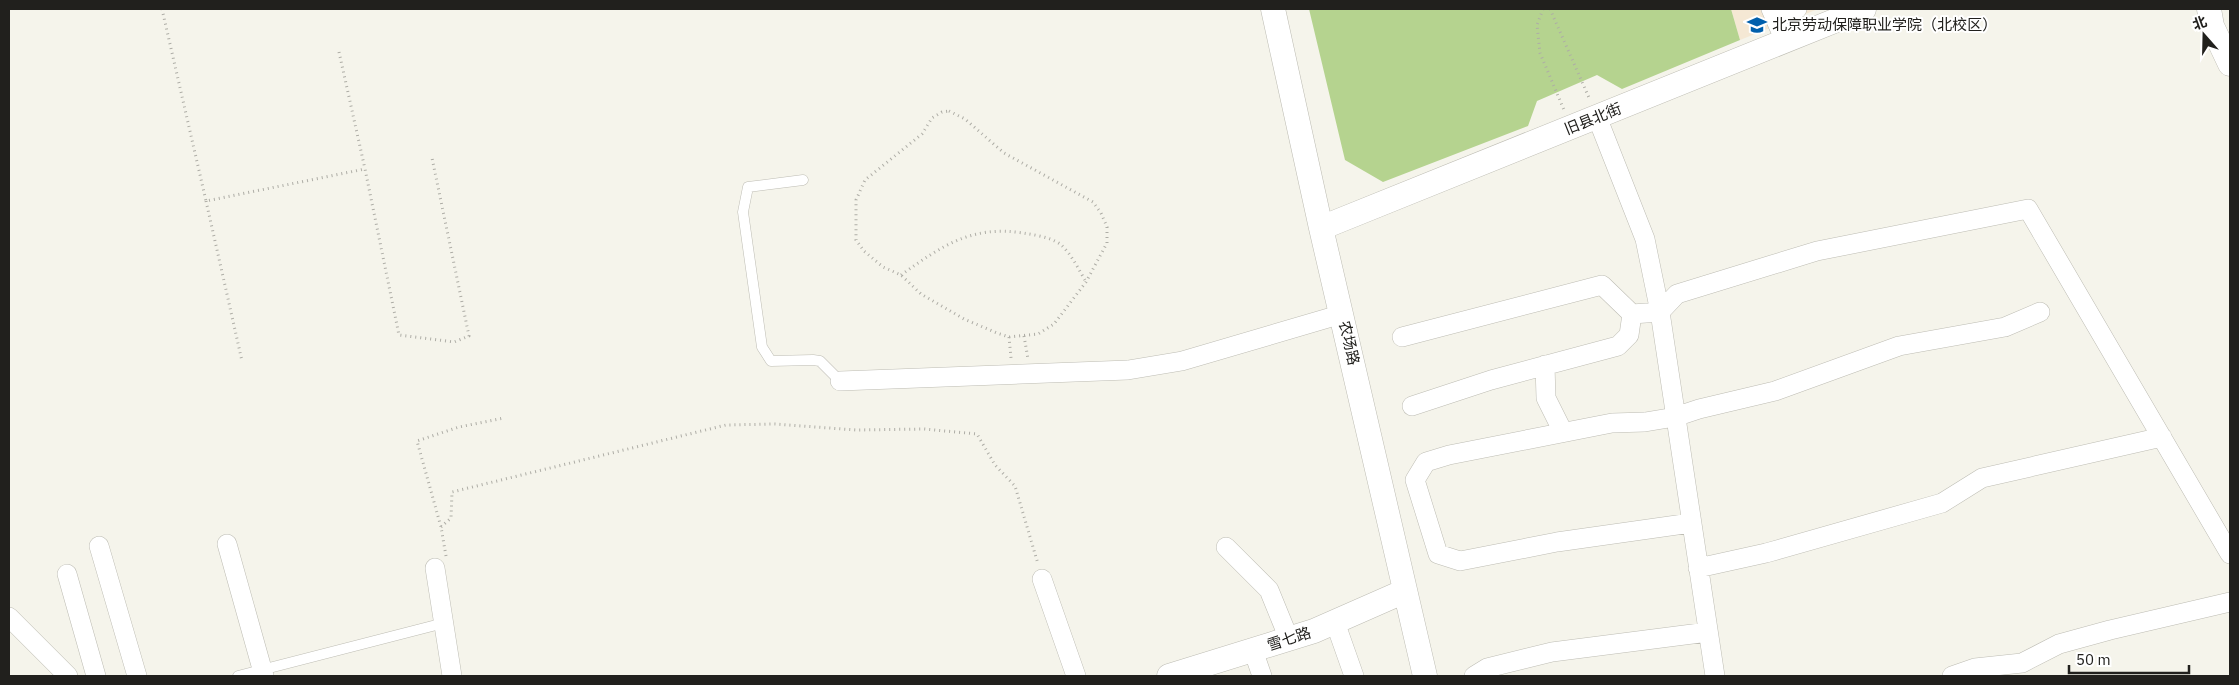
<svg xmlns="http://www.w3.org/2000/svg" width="2239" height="685" viewBox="0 0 2239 685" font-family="'IBM Plex Sans','Noto Sans SC',sans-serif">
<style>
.education{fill:#f5e8d4}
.green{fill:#b5d38f}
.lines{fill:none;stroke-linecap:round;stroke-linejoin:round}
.service-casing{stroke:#bdbcb3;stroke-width:11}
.minor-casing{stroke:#bdbcb3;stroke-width:20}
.tertiary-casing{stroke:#bdbcb3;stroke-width:25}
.path{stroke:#aeada6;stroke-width:3;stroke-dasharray:1 4;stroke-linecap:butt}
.service{stroke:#fff;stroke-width:10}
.minor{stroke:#fff;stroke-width:19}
.tertiary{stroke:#fff;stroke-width:24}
.labels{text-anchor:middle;stroke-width:4;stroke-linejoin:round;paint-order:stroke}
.poi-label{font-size:15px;fill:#21201d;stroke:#fff;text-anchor:start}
.street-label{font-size:15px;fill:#21201d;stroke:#fff}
</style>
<rect width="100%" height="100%" fill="#f5f4eb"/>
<path class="education" d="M1731,9H1818L1740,40Z"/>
<path class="green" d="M1309,9H1731L1740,40L1622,89L1597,75L1537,101L1528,126L1383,182L1345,160Z"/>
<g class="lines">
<defs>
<path id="service" d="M803,180L748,187L743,212L762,347L771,361L813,360L820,361L840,381
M238,676L444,623"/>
<path id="minor" d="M1771,9L1785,41
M1775,18L1797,9
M1597,117L1645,239L1660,312L1677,294L1817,251L2028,209L2230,554
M1402,337L1602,285L1632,314L1660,312L1715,676
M1545,365L1546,398L1563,432
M840,381L1128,370L1182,361L1342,314
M1412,406L1491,380L1618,346L1629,335L1632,314
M1691,523L1557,542L1460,561L1438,554L1415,480L1426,462L1449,455L1612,423L1645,422L1675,417L1699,409L1775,391L1899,346L2005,327L2040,312
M227,544L264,676
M99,546L137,676
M1226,547L1269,590L1289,639
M435,568L452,676
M1698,568L1766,553L1942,503L1982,478L2162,437
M67,574L96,676
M1042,579L1076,676
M9,617L68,676
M1335,622L1354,676
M1253,650L1262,676
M1474,676L1487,668L1552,652L1708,632
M1952,676L1975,668L2022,663L2059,644L2110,630L2230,602"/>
<path id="tertiary" d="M1273,9L1321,228L1425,676
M2209,9L2212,26L2230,64
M1321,228L1864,9
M1169,676L1314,631L1405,591"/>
</defs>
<use href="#service" class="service-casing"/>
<use href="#minor" class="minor-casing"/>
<use href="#tertiary" class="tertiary-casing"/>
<path class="path" d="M162,9L206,201L365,169L399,335L454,342L469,336L432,158
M1543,9L1537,25L1540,53L1564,110
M1550,9L1590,100
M339,52L365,169
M949,111L965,119L1004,153L1093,202L1101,213L1107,227V243L1086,282L1054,324L1038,334L1009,337L997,333L964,319L921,294L901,275L883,267L864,251L856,240V200L865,180L922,134L932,118L942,112Z
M206,201L242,361
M901,275C942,246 971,225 1023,233C1035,235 1050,237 1060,244C1071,253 1079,270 1086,282
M1024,336L1028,359
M1009,337L1011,358
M441,527L451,518L452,492L726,425L775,424L856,430L924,429L977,434L995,465L1015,486L1038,564
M446,556L441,527L417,441L459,427L504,418"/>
<use href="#service" class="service"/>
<use href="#minor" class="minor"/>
<use href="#tertiary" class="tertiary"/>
</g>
<defs>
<symbol id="university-bare" viewBox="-9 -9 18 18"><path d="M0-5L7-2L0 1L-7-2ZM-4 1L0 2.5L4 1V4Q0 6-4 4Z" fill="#005fac" stroke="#fff" stroke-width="2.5" paint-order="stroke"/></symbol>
</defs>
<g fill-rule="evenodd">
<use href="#university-bare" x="1743" y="11" width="28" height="28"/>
</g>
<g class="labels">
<g class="poi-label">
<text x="1772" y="30">北京劳动保障职业学院（北校区）</text>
</g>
<g class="street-label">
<text transform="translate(1593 119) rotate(-22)" y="5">旧县北街</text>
<text transform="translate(1349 343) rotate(77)" y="5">农场路</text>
<text transform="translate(1289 639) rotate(-18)" y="5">雪七路</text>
</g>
</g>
<rect width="2239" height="685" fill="none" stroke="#21201d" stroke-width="20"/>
<g transform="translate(2204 35) rotate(340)" stroke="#ffffff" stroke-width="4" paint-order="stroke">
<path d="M0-4L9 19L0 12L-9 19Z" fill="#21201d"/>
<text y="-8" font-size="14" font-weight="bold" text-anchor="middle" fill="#21201d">北</text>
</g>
<path d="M2069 665v8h120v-8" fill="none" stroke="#21201d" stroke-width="2.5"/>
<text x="2076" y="665" font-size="15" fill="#21201d" stroke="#ffffff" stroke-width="4" paint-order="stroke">50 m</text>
</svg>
